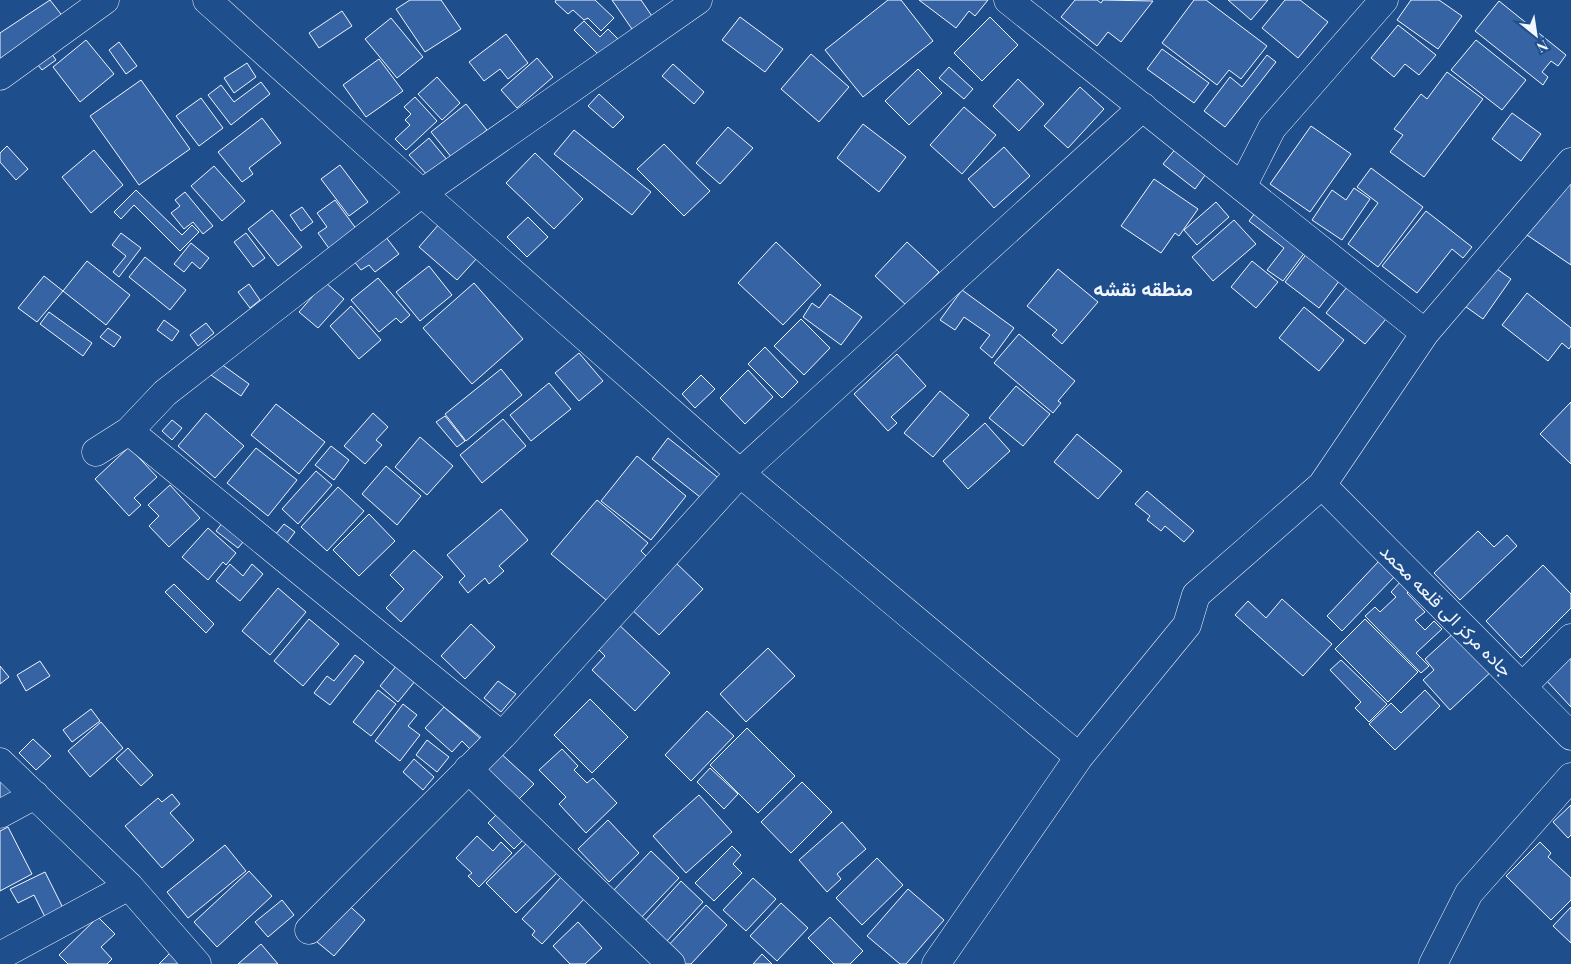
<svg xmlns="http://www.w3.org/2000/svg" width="1571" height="964" viewBox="0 0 1571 964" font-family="'Playfair Display',Vazirmatn,serif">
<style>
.building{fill:#3563a3;stroke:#f2f6ff}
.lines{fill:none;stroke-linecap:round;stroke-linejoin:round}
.minor-casing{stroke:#f2f6ff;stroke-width:29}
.minor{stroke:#1f4e8c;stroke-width:28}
.labels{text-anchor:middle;stroke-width:4;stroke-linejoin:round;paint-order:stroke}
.street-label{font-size:18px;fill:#f2f6ff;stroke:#1f4e8c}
.quarter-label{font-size:20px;font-weight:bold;fill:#f2f6ff;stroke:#1f4e8c}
</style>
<rect width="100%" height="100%" fill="#1f4e8c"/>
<path class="building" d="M50,0L64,18L0,59V33Z
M410,0H441L461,29L425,52L396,9Z
M556,0H595L614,18L601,31L588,18L584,20L573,10L568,14L555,2Z
M612,0H641L654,19L634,32Z
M888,0H901L933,41L863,97L825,50Z
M919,0H988L975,16L969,11L956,28Z
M1075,0H1097L1101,3L1103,0L1153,1L1121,42L1108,32L1097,46L1061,17Z
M1194,0H1206L1267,46L1241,79L1229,70L1217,85L1162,43Z
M1228,0H1268L1251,20Z
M1285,0H1300L1328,22L1298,58L1262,28Z
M1411,0H1439L1462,16L1438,49L1397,20Z
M1499,1L1566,55L1558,66L1551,61L1542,72L1548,77L1543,85L1475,31Z
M342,11L352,26L319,48L309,33Z
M740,17L783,49L765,72L722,40Z
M990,17L1018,45L982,81L954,53Z
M391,18L423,57L397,78L365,39Z
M584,21L600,37L608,29L620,41L602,58L574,30Z
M1398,25L1436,55L1419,75L1405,64L1394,77L1371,58Z
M506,34L528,63L508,79L500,69L484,81L469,62Z
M86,40L114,74L80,102L53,67Z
M1476,40L1526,80L1502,110L1451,70Z
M119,42L137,66L126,74L109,50Z
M1162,49L1209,83L1194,103L1147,69Z
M49,50L56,60L42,70L34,60Z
M811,54L849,87L819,122L781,89Z
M1267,55L1276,62L1225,127L1204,111L1230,77L1242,87Z
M537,58L553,77L517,108L501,90Z
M379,59L403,91L366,117L343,85Z
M247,63L256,77L234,93L224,78Z
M673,64L704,92L694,104L662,76Z
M949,67L973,89L964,99L939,78Z
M918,69L942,93L909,125L885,101Z
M1447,72L1483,99L1424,177L1390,152L1403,135L1394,129L1421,94L1427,99Z
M437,77L460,103L442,120L418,94Z
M1018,79L1044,104L1019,131L993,106Z
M141,80L190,149L139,185L90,116Z
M261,82L270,94L231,125L208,95L221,85L234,102Z
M1080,87L1104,109L1068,148L1044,126Z
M599,94L624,117L613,128L588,106Z
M415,97L437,121L406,150L395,139L410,125L405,120L411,114L404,107Z
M201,98L223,128L199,146L176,116Z
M466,104L487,130L452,158L431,132Z
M964,107L996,135L962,174L930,145Z
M1512,113L1541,134L1521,161L1492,139Z
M262,118L281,143L249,168L253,174L242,182L218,152Z
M863,124L906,157L879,192L837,158Z
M1311,126L1351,154L1310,212L1270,184Z
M728,127L753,148L720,184L696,163Z
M574,130L651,192L632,215L554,154Z
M429,138L448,161L429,177L409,155Z
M664,144L710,191L684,216L637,169Z
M7,146L28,169L16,180L0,162V153Z
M1004,147L1030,176L994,208L968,179Z
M1177,147L1208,171L1195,189L1163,164Z
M94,150L123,185L91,213L62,177Z
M535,153L583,199L554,229L506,183Z
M340,165L368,202L349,216L321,179Z
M214,166L245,201L222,221L191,186Z
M1371,168L1423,207L1378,267L1348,244L1378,203L1357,187Z
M1571,173V265L1527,235Z
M1154,179L1198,209L1179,236L1175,233L1161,253L1121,226Z
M1354,188L1370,199L1342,240L1312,220L1332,190L1346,200Z
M136,190L182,235L192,225L199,232L180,251L134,205L121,219L114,212Z
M185,192L213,226L203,234L193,222L184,229L171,213L180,206L175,200Z
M335,200L360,234L333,254L318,233L327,227L317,213Z
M1216,202L1229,217L1197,245L1184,230Z
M302,207L313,222L301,231L290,215Z
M1258,209L1309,247L1283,281L1267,270L1284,248L1249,221Z
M272,210L302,247L278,266L248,229Z
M1426,211L1472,247L1463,258L1452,249L1417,293L1382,266Z
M528,217L548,237L527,257L507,237Z
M1234,220L1256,244L1213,281L1192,257Z
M440,223L478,257L457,280L419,247Z
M121,233L141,248L119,277L113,272L126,256L112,245Z
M246,233L265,258L253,267L234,242Z
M385,236L399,254L375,272L369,265L361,270L353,260Z
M776,242L821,285L783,325L738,283Z
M907,242L939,272L907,306L875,276Z
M191,243L209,258L200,269L192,262L184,272L174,264Z
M1311,248L1345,273L1319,308L1285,282Z
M145,257L186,290L170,310L129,277Z
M87,261L130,295L106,325L63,291Z
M1252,261L1278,282L1256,308L1231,287Z
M1490,264L1511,279L1483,319L1462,304Z
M429,266L452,295L420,321L396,292Z
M1058,269L1098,302L1062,344L1052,335L1057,330L1027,306Z
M44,276L63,291L37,322L18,308Z
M378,278L410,315L401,323L396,318L379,332L351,300Z
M1352,281L1391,313L1365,344L1326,313Z
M325,282L344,299L318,328L299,312Z
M474,283L523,339L472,384L423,328Z
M249,284L260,300L250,308L238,292Z
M962,290L1014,328L992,358L980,348L990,335L964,317L955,330L940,320Z
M1527,293L1571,328V346L1569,349L1562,343L1548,361L1502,325Z
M830,294L862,317L841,345L803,317L812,303L819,308Z
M351,306L381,340L359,359L330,326Z
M1304,307L1344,340L1319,371L1279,338Z
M49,312L92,343L83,356L40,324Z
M801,319L830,348L804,375L774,346Z
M164,320L179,331L172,341L157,330Z
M206,323L214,333L198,346L190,335Z
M108,328L121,337L114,347L100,337Z
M1019,334L1075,381L1058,401L1061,403L1053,413L994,363Z
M765,347L798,382L782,398L748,364Z
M579,353L603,381L579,401L555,373Z
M897,354L926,386L891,417L897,423L888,431L854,394Z
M217,361L249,384L241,396L208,373Z
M501,369L522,395L466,441L445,414Z
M748,370L773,397L745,424L720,398Z
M701,375L715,389L695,408L682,394Z
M549,383L571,409L531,441L510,415Z
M1016,386L1050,414L1023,446L989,418Z
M940,391L969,415L933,457L904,433Z
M1571,402V464L1540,434Z
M276,404L325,442L299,474L251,435Z
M206,413L244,446L215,478L178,446Z
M373,413L388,427L376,440L382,445L365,464L344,446Z
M445,416L465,441L457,447L436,422Z
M503,419L526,446L482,483L460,455Z
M172,420L182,428L172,440L162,431Z
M985,423L1010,451L968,489L943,461Z
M1077,434L1122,471L1098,499L1054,462Z
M420,437L453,466L427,495L395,467Z
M668,438L721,480L705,501L652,459Z
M331,446L349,460L334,480L315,465Z
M129,447L157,477L134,498L141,505L129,516L95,479Z
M256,448L297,480L268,516L227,483Z
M637,456L686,496L651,540L601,501Z
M386,466L421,496L397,525L362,494Z
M316,471L332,485L298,524L282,509Z
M170,485L200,518L169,547L149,526L159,516L148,505Z
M338,487L364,511L327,551L301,527Z
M1147,491L1194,531L1184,542L1165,526L1161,531L1147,520L1150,516L1135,504Z
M597,500L648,543L641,551L649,559L611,604L551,554Z
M501,509L528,540L499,566L504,571L489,584L485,578L468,593L459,582L465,576L447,555Z
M369,514L395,541L359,576L333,550Z
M226,518L249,535L238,548L216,531Z
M284,524L295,532L286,544L275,535Z
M208,528L236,553L226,565L223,562L208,580L182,557Z
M1478,531L1494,547L1507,535L1517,546L1460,600L1434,573Z
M414,550L443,577L401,622L386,608L404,589L390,575Z
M1380,560L1396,575L1342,631L1327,616Z
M674,561L703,589L659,635L629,607Z
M230,564L243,576L252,564L263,574L240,601L216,581Z
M1543,565L1571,594V608L1521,658L1486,621Z
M1403,579L1412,588L1407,593L1425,612L1415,620L1425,630L1434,621L1442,629L1416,653L1429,666L1421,673L1365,616L1375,607L1380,612L1396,597L1391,592Z
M174,584L214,624L206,633L165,592Z
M278,588L306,612L270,655L242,631Z
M1282,599L1332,644L1303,676L1235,615L1248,601L1266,618Z
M309,619L339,644L303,686L274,661Z
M1365,619L1418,672L1388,702L1335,649Z
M616,622L670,673L635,711L592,670L605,656L594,645Z
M471,624L495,647L465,679L441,656Z
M1457,630L1493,670L1450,710L1423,680L1434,670L1425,659Z
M768,648L795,676L746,722L720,694Z
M1571,654V707L1545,679Z
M355,655L364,662L330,705L314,693L327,676L334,681Z
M401,660L420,675L398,702L380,686Z
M1341,660L1387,704L1369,722L1355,708L1361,702L1330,670Z
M40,661L50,676L26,691L17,675Z
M0,666L9,677L0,684Z
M498,681L516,694L501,712L484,698Z
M378,690L396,704L371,736L353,722Z
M1425,690L1440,706L1395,750L1369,724L1391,703L1401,713Z
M590,699L628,737L592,773L554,735Z
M403,704L417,715L408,726L420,735L400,761L375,741Z
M444,707L481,739L471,750L462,741L452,752L425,728Z
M91,709L100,721L72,742L63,730Z
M707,711L734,736L691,781L665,755Z
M101,722L123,748L90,777L68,751Z
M747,728L795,776L758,813L710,765Z
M33,739L51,756L36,770L19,753Z
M427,740L449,757L437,772L416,755Z
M128,748L153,775L141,786L116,759Z
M562,749L578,766L574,770L587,783L593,778L617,803L586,833L559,804L566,797L539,770Z
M497,750L534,784L516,802L480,768Z
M414,759L434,777L423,790L403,772Z
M710,768L738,794L724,809L697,782Z
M0,780L17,794L0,804Z
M802,782L832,812L791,853L761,822Z
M172,794L180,804L170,813L194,840L162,868L125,826L158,798L162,802Z
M699,795L732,832L686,873L653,836Z
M1571,805V835L1568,838L1553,822Z
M501,810L527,836L514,849L488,823Z
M608,820L639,853L609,882L578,849Z
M842,822L866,849L837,874L841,879L827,892L799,860Z
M8,827L32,874L0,891V831Z
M477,836L493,851L501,842L512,853L479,887L468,876L472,873L456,858Z
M529,841L559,871L516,913L486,883Z
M1540,842L1551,853L1548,857L1571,878V900L1551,920L1506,876Z
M225,845L246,871L188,918L167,892Z
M732,846L741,855L733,864L742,873L714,901L695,883Z
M651,851L679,878L639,920L611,893Z
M877,858L903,885L862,925L836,898Z
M249,871L272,896L217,947L194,922Z
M45,872L65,912L47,921L34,895L18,903L10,889Z
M562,876L585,898L542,944L532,935L535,931L522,919Z
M753,878L776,899L746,931L723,910Z
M681,881L703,902L665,943L643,923Z
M908,889L944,920L906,964H900L867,936Z
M282,900L294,915L268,937L255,922Z
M343,900L365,920L334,956L311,937Z
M781,903L808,928L777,961L750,936Z
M706,905L727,925L691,964H685L667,947Z
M1571,907V943L1553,926Z
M98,917L115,934L101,947L112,959L107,964H68L59,955Z
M830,917L863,951L850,964H834L808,938Z
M578,922L602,948L585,964H570L553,946Z
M261,944L278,964H238Z
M173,950L188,964H159Z
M762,954L772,964H753Z"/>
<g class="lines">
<defs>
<path id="minor" d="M207,0L422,193L740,473L1079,757
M1008,0L1425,333
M0,76L105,0
M1242,187L1272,128L1384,0
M129,431L502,736
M96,452L129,431L165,393L422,193L698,0
M1322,485L1571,736
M1522,687L1571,638
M0,762L129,886L197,964
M468,769L671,964
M0,814L35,795
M309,930L502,736L740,473L1143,107
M0,956L129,886
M936,964L1079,757L1187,625L1196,595L1322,485L1425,333L1571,162
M1433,964L1469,893L1571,777"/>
</defs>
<use href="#minor" class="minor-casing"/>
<use href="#minor" class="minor"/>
</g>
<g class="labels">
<g class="street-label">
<text transform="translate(1446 611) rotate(45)" y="6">جاده مرکز الی قلعه محمد</text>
</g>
<g class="quarter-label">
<text x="1143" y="296">منطقه نقشه</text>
</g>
</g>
<g transform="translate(1536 35) rotate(150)" stroke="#1f4e8c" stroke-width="4" paint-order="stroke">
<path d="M0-4L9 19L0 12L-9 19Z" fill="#f2f6ff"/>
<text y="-8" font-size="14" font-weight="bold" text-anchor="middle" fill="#f2f6ff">N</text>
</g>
</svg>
